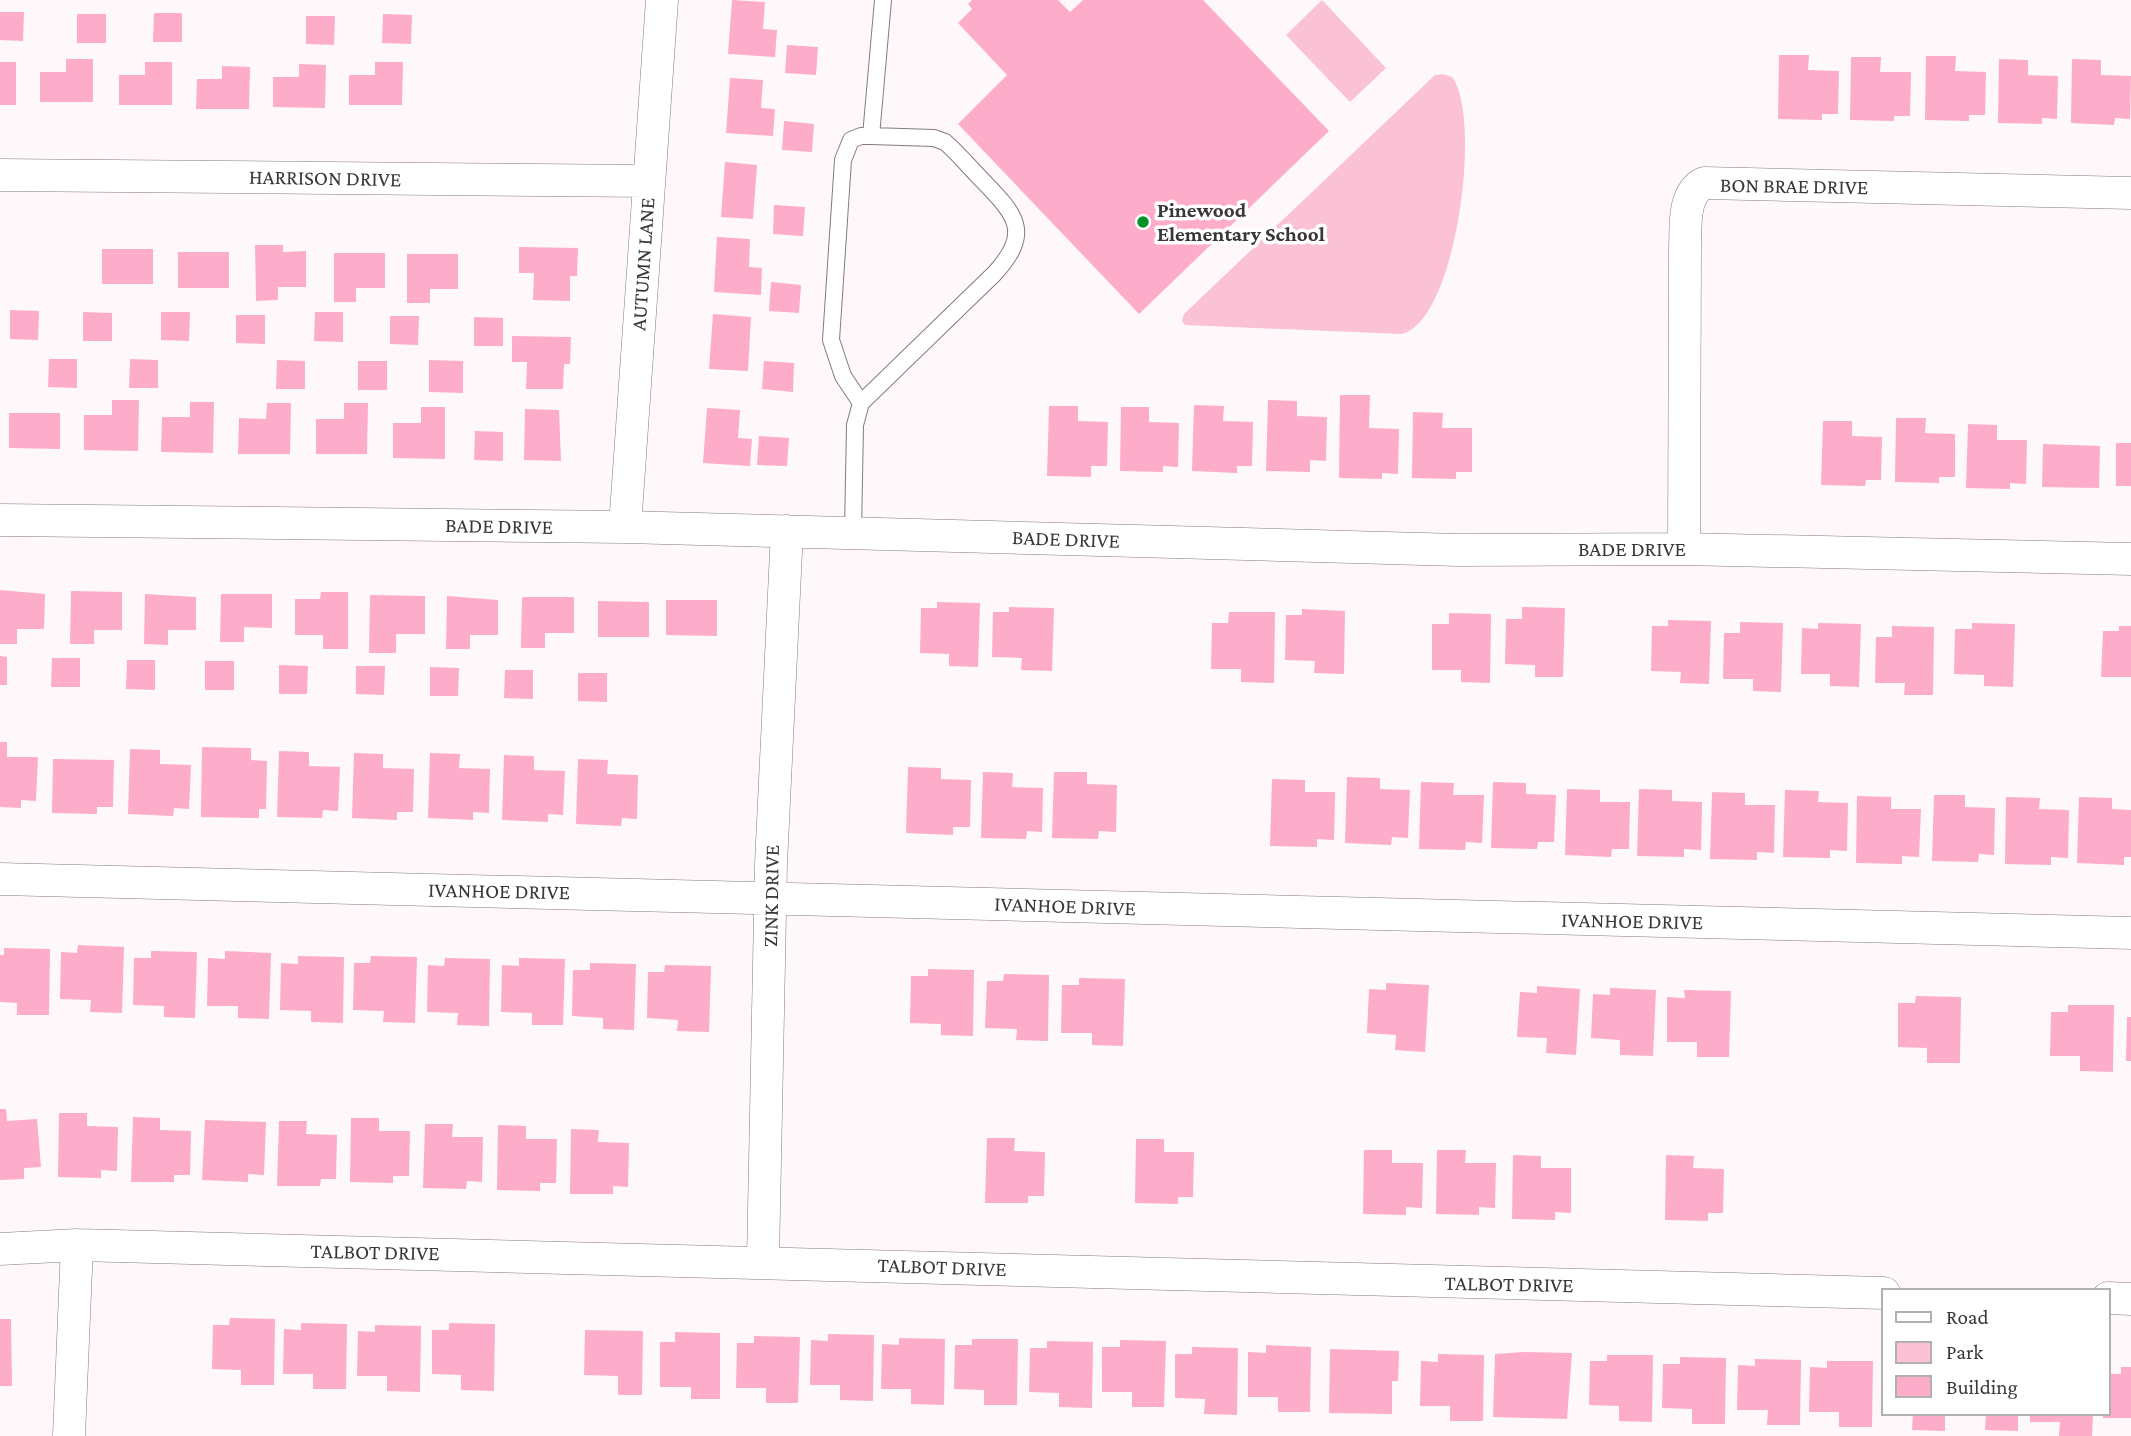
<svg xmlns="http://www.w3.org/2000/svg" width="2131" height="1436" viewBox="0 0 2131 1436" font-family="'Crimson Pro',serif">
<style>
.green{fill:#fbc1d5}
.building{fill:#fdacca}
.lines{fill:none;stroke-linecap:round;stroke-linejoin:round}
.service-casing{stroke:#847a7d;stroke-width:18}
.minor-casing{stroke:#847a7d;stroke-width:33}
.service{stroke:#fff;stroke-width:16}
.minor{stroke:#fff;stroke-width:32}
.poi-dot{fill:#059328;stroke:#fff;stroke-width:2.5}
.labels{text-anchor:middle;stroke-width:7;stroke-linejoin:round;paint-order:stroke}
.street-label{font-size:21px;fill:#3b3738;stroke:#fff}
.poi-label{font-size:21px;font-weight:bold;fill:#3b3738;stroke:#fff;text-anchor:start}
</style>
<rect width="100%" height="100%" fill="#fff8fa"/>
<path class="green" d="M1322,0L1386,68L1350,102L1286,35Z
M1443,74L1452,77C1483,117 1456,324 1401,334L1185,325L1182,321L1184,314L1435,75Z"/>
<path class="building" d="M732,0L765,2L763,29L777,30L775,57L728,54Z
M972,0H1058L1070,12L1083,0H1203L1329,131L1139,314L958,124L1007,75L958,23L972,9L968,4Z
M0,12H24L23,41L0,40Z
M154,13H182V42H153Z
M77,14H106V43H77Z
M383,14L412,15L411,44L382,43Z
M306,16H335L334,45L306,44Z
M787,45L818,47L816,75L785,73Z
M1779,55H1809L1808,70L1839,71L1838,114H1822V120L1778,119Z
M1926,56H1956L1955,71L1986,72L1985,115H1969V121L1925,120Z
M1851,57H1881L1880,72H1911L1910,116H1894V121L1850,120Z
M66,59H93V102H40V72H66Z
M1999,59L2028,60V75L2058,76L2057,119L2042,118V124L1998,123Z
M2072,59L2101,60V75L2131,76L2130,119L2115,118L2114,125L2071,123Z
M0,62H16V105H0Z
M145,62H172V105H119V75H145Z
M375,62H403L402,105H349V75H375Z
M299,64L326,65L325,108L273,107V77H299Z
M222,66L250,67L249,109H196L197,79H222Z
M730,78L763,80L761,108L775,109L773,136L726,133Z
M784,121L814,124L812,152L782,150Z
M725,162L757,165L753,219L721,217Z
M774,205L805,207L803,236L773,234Z
M717,237L750,239L749,267L762,268L761,295L714,292Z
M255,245H283V252L306,251V287H278V300L256,301Z
M519,247L578,248L577,276H570V301L533,300L534,273H519Z
M102,249H153V284H102Z
M178,252H229V288H178Z
M334,253H385V288H356V302H334Z
M407,254H458V289H430V303H407Z
M771,282L801,285L799,313L769,311Z
M10,310L39,311L38,340L10,339Z
M83,312L112,313V341H83Z
M161,312H190L189,341L161,340Z
M315,312H343V342L314,341Z
M713,314L751,317L748,371L709,369Z
M236,315H265V344L236,343Z
M390,316H419L418,345L390,344Z
M474,317L503,318V346H474Z
M512,336L571,337L570,364H564L563,389H526L527,362H512Z
M49,359H77V388L48,387Z
M130,359L158,360V388H129Z
M277,360L305,361V389H276Z
M429,360L463,361V393L429,392Z
M358,361H387V390H358Z
M764,361L794,363L793,392L762,389Z
M1340,395H1370L1369,428L1399,429L1398,474L1382,473V479L1339,478Z
M112,400H139L138,451L84,450V415H112Z
M1268,400L1297,401V416L1327,417L1326,461L1310,460V472L1266,471Z
M190,402H214L213,453L161,452L162,417H190Z
M267,403H291L290,454H238L239,418L266,419Z
M344,403H368L367,454H316V419H344Z
M1194,405L1224,406L1223,421L1253,422L1252,466H1237V473L1192,471Z
M1049,406H1078V421L1108,422L1107,466H1091V477L1047,476Z
M421,407H445V459L393,458V423H421Z
M1121,407H1149V422L1179,423L1178,467L1163,466V472L1120,471Z
M707,408L740,410L738,438L752,439L750,466L703,463Z
M525,409L559,410L561,461L524,460Z
M1413,412L1443,413L1442,428H1472V472H1456V479L1412,478Z
M9,413H60V449L9,448Z
M1896,418H1926L1925,433L1955,434V477H1939V483L1895,482Z
M1823,421H1852V436L1882,437L1881,480H1866L1865,486L1821,485Z
M1968,424L1997,425V440H2027L2026,484L2010,483V489L1966,488Z
M475,431L503,432V461L474,460Z
M759,436L789,438L787,466L757,465Z
M2116,443H2131V486H2116Z
M2043,444L2100,446L2099,488L2042,487Z
M0,590L45,594L44,629H17V644H0Z
M71,591L122,592V630H94V644H70Z
M321,592H348V649H323V635H295V599H320Z
M145,594L196,597V630H168V645L144,644Z
M221,594H272V628L244,627V642H220Z
M370,595L425,596V634H396V653H369Z
M447,596L498,600V635H470V649H446Z
M522,597H574V633H545V648H521Z
M666,600H717V636L666,635Z
M598,601L649,602V637H598Z
M937,602L980,603L978,667L949,666V654L920,653L921,608H937Z
M1009,607L1054,608L1052,671L1021,670L1022,658L992,657L993,612H1009Z
M1522,607L1565,608L1563,677H1535V665L1505,664L1506,619H1522Z
M1302,609L1345,611L1344,674L1314,673L1315,661L1285,660L1286,615H1302Z
M1229,612H1275L1274,683L1241,682V669H1211L1212,623H1228Z
M1449,613L1491,614L1490,683L1461,682V670H1432V624H1449Z
M1668,620L1711,621L1709,684L1680,683L1681,672L1651,671L1652,626H1668Z
M1740,622L1783,623L1781,692L1753,691V679H1723L1724,633H1740Z
M1818,623L1861,624L1859,687L1830,686V674H1801L1802,628L1818,629Z
M1972,623L2015,624L2013,687L1984,686V675L1954,674L1955,629H1972Z
M1892,626L1934,627L1933,695H1904L1905,683H1875L1876,637H1892Z
M2119,626H2131V677H2101L2103,631H2119Z
M0,656L7,657V685H0Z
M52,658H80V687H51Z
M127,660H155V690L126,689Z
M205,661H234V690H205Z
M279,665L308,666L307,694H279Z
M356,666H385L384,695L356,694Z
M430,667L459,668L458,696H430Z
M505,670H533V699L504,698Z
M578,673H607V702L578,701Z
M0,742H7V757H38L36,801L21,800V808L0,807Z
M202,747L251,748V760L267,761L266,809H259V818L201,817Z
M130,749L160,750V764L191,765L189,809L174,808L173,816L128,814Z
M279,751L309,752V766L340,767L338,811L323,810L322,818L277,817Z
M354,753L383,754V768L414,769L413,812H397V820L352,818Z
M430,753L460,754L459,768L490,769L489,813L473,812V820L428,818Z
M504,755L534,756V770L565,771L563,815L548,814V822L502,820Z
M53,759L114,760L113,807H97V814L52,813Z
M578,759L608,760L607,774L638,775L637,819L622,818L621,826L576,824Z
M908,767L941,768V779L971,780L970,827H953V835L906,833Z
M983,772L1013,773L1012,787L1043,788L1042,832L1027,831L1026,839L981,838Z
M1054,772H1087V784L1117,785L1116,832L1099,831L1098,839L1052,838Z
M1347,777L1380,778V789L1410,790L1408,838L1392,837L1391,845L1345,843Z
M1272,779L1305,780V792H1335L1334,840L1317,839V847L1270,846Z
M1421,782L1454,783L1453,795H1484L1482,843L1466,842L1465,850L1419,849Z
M1493,782L1526,783V794L1556,795L1554,842H1538L1537,849L1491,848Z
M1567,789L1600,790V802H1630L1629,849H1612L1611,857L1565,855Z
M1639,789L1672,790V801L1702,802L1701,850L1684,849V857L1637,856Z
M1785,790L1819,791L1818,802L1848,803L1847,851L1830,850V858L1783,857Z
M1712,792L1745,793V805H1775L1774,853L1757,852V860L1710,859Z
M1934,795H1965V807L1995,808L1994,855L1979,854L1978,862L1932,861Z
M1857,796L1891,797V809H1921L1919,857L1902,856V864L1856,863Z
M2006,797L2040,798L2039,809L2069,810L2068,858L2051,857V865L2005,864Z
M2079,797L2112,798V809L2131,810V857H2124V865L2077,863Z
M78,945L124,947L122,1013L90,1012L91,1000L60,999L61,952L77,953Z
M4,948L50,949L49,1015H17V1003L0,1002V955H4Z
M151,951L197,952L195,1018L164,1017V1006L133,1005L134,958H151Z
M225,951L271,953L269,1019L238,1018V1006H207L208,958L225,959Z
M298,956L344,957L343,1023L311,1022V1011L280,1010L281,963L298,964Z
M371,956L417,957L415,1023L383,1022L384,1011L353,1010L354,963H370Z
M445,958L490,959L489,1026L457,1025L458,1013L427,1012L428,965L444,966Z
M519,958L565,959L563,1025H532V1013L501,1012L502,965L519,966Z
M590,963L636,964L634,1030L603,1029V1018L572,1016L573,970H590Z
M665,965L711,966L709,1032L677,1031L678,1020L647,1018L648,972H664Z
M928,969L974,970L973,1036L941,1035V1024L910,1023L911,976H928Z
M1004,974L1049,975L1048,1041L1016,1040L1017,1029L985,1028L987,981H1003Z
M1079,978L1125,979L1123,1046L1092,1045V1033H1061L1062,985H1079Z
M1386,983L1429,985L1425,1052L1395,1050L1396,1035L1367,1033L1369,989L1386,990Z
M1537,986L1580,989L1576,1055L1546,1053L1547,1038L1517,1037L1520,992L1537,993Z
M1610,988L1656,990L1653,1056L1620,1055V1040L1591,1038L1593,994L1610,995Z
M1684,990L1731,991L1729,1057H1697V1042H1667V997L1685,998Z
M1916,996L1961,997L1960,1063H1927V1048L1898,1047V1003H1915Z
M2068,1005H2114L2113,1072L2080,1071V1056H2050L2051,1012H2068Z
M2127,1017H2131V1061H2126Z
M0,1109H6L7,1121L37,1119L41,1167L24,1168V1179L0,1180Z
M59,1113H87V1126L118,1127L117,1171L101,1170V1178L58,1177Z
M133,1117L160,1118V1130L191,1131L190,1175H174V1182H131Z
M351,1118H379V1131H410L409,1176H393V1183L350,1182Z
M205,1120L266,1122L264,1175L248,1174V1182L202,1180Z
M279,1121H307L306,1134L337,1135L336,1179H321L320,1186H277Z
M425,1124H453L452,1137H483L482,1182L467,1181L466,1189L423,1188Z
M498,1125L526,1126V1139H557L556,1183H540V1191L497,1190Z
M571,1129L599,1130L598,1142L629,1143L628,1187L613,1186V1194H570Z
M987,1138H1015L1014,1151L1045,1152L1044,1196H1028V1203H985Z
M1136,1139H1164V1152H1194L1193,1197H1178V1204L1135,1203Z
M1364,1150H1392V1163H1423L1422,1208L1406,1207V1215L1363,1214Z
M1437,1150H1466L1465,1163H1496L1495,1208L1479,1207V1215L1436,1214Z
M1513,1155L1541,1156V1168H1571V1213L1555,1212V1220L1512,1219Z
M1666,1155L1694,1156L1693,1168L1724,1169L1723,1213H1708V1221L1665,1220Z
M230,1318L275,1319L274,1385H241V1370L212,1369L213,1325H229Z
M0,1319H11L12,1386H0Z
M301,1323L347,1324L346,1389H313V1374H283L284,1329L301,1330Z
M449,1323L495,1324L494,1391L461,1390V1375L432,1374V1330H449Z
M375,1325L421,1326L420,1392L387,1391V1376H357L358,1331L375,1332Z
M585,1330L643,1331L642,1395H618V1376L584,1375Z
M675,1332L720,1333V1399H691V1387H660V1342H675Z
M828,1334L874,1335L873,1401L840,1400V1385H810L811,1340L828,1341Z
M754,1336L800,1337L798,1403H766V1388H736L737,1343H754Z
M899,1338L945,1339L944,1405L911,1404V1389H881L882,1344L899,1345Z
M972,1339H1018L1017,1405H984V1390L954,1389L955,1345H972Z
M1120,1340L1166,1341L1164,1407H1132V1392H1102V1347H1120Z
M1047,1341L1093,1342L1092,1408L1059,1407V1393L1029,1392L1030,1348H1047Z
M1266,1345L1311,1347L1310,1412H1278V1397H1248V1352L1266,1353Z
M1192,1347L1238,1348L1237,1415L1204,1414L1205,1399L1175,1398V1354H1192Z
M1330,1349L1399,1351L1398,1381H1392V1414L1329,1413Z
M1524,1352L1572,1353L1567,1419L1493,1417L1495,1354Z
M1438,1354L1484,1355L1483,1421H1450V1406H1420L1421,1361L1438,1362Z
M1607,1355H1653L1652,1422L1619,1421V1406L1589,1405L1590,1361H1607Z
M1680,1357L1726,1358L1725,1424H1692V1409L1662,1408L1663,1364H1680Z
M1755,1359L1801,1360L1800,1425H1767L1768,1410H1737L1738,1365L1755,1366Z
M1827,1361H1873L1872,1427H1839V1412H1809L1810,1367L1827,1368Z
M2121,1367H2131V1418H2103V1413H2108V1374H2121Z
M1913,1413H1945V1431L1912,1430Z
M1986,1413H2018V1431L1985,1430Z
M2030,1413H2093L2092,1436H2059L2060,1422H2030Z"/>
<g class="lines">
<defs>
<path id="service" d="M861,403L843,376L831,340L843,160L851,140L861,136H871
M853,532L855,425L861,403L995,273C1031,233 1017,216 984,182C971,169 959,154 945,142L934,138L871,136L883,0"/>
<path id="minor" d="M0,175L649,181
M0,520L625,527L1458,550L1684,549L2131,559
M625,527L662,0
M1684,549L1685,249C1686,228 1682,194 1704,183L2131,193
M0,879L2131,933
M0,1249L77,1245L1884,1293
M763,1261L771,864L787,531
M2108,1298L2131,1299
M69,1436L77,1245"/>
</defs>
<use href="#service" class="service-casing"/>
<use href="#minor" class="minor-casing"/>
<use href="#service" class="service"/>
<use href="#minor" class="minor"/>
</g>
<circle class="poi-dot" cx="1143" cy="222" r="7"/>
<g class="labels">
<g class="street-label">
<text transform="translate(325 178) rotate(1)" y="7">HARRISON DRIVE</text>
<text transform="translate(1794 186) rotate(1)" y="7">BON BRAE DRIVE</text>
<text transform="translate(643 264) rotate(-86)" y="7">AUTUMN LANE</text>
<text transform="translate(499 526) rotate(1)" y="7">BADE DRIVE</text>
<text transform="translate(1066 539) rotate(2)" y="7">BADE DRIVE</text>
<text x="1632" y="556">BADE DRIVE</text>
<text transform="translate(499 891) rotate(1)" y="7">IVANHOE DRIVE</text>
<text transform="translate(771 896) rotate(-89)" y="7">ZINK DRIVE</text>
<text transform="translate(1065 906) rotate(2)" y="7">IVANHOE DRIVE</text>
<text transform="translate(1632 921) rotate(1)" y="7">IVANHOE DRIVE</text>
<text transform="translate(375 1252) rotate(1)" y="7">TALBOT DRIVE</text>
<text transform="translate(942 1267) rotate(2)" y="7">TALBOT DRIVE</text>
<text transform="translate(1509 1284) rotate(1)" y="7">TALBOT DRIVE</text>
</g>
<g class="poi-label">
<text x="1157" y="217">Pinewood<tspan x="1157" dy="24">Elementary School</tspan></text>
</g>
</g>
<rect x="1882" y="1289" width="228" height="126" fill="#ffffff" stroke="#b1afaf" stroke-width="2"/>
<rect x="1896" y="1312" width="35" height="10" fill="#ffffff" stroke="#b1afaf" stroke-width="2"/>
<text x="1946" y="1324" font-size="21" fill="#3b3738">Road</text>
<rect x="1896" y="1342" width="35" height="21" fill="#fbc1d5" stroke="#b1afaf" stroke-width="2"/>
<text x="1946" y="1359" font-size="21" fill="#3b3738">Park</text>
<rect x="1896" y="1376" width="35" height="21" fill="#fdacca" stroke="#b1afaf" stroke-width="2"/>
<text x="1946" y="1394" font-size="21" fill="#3b3738">Building</text>
</svg>
